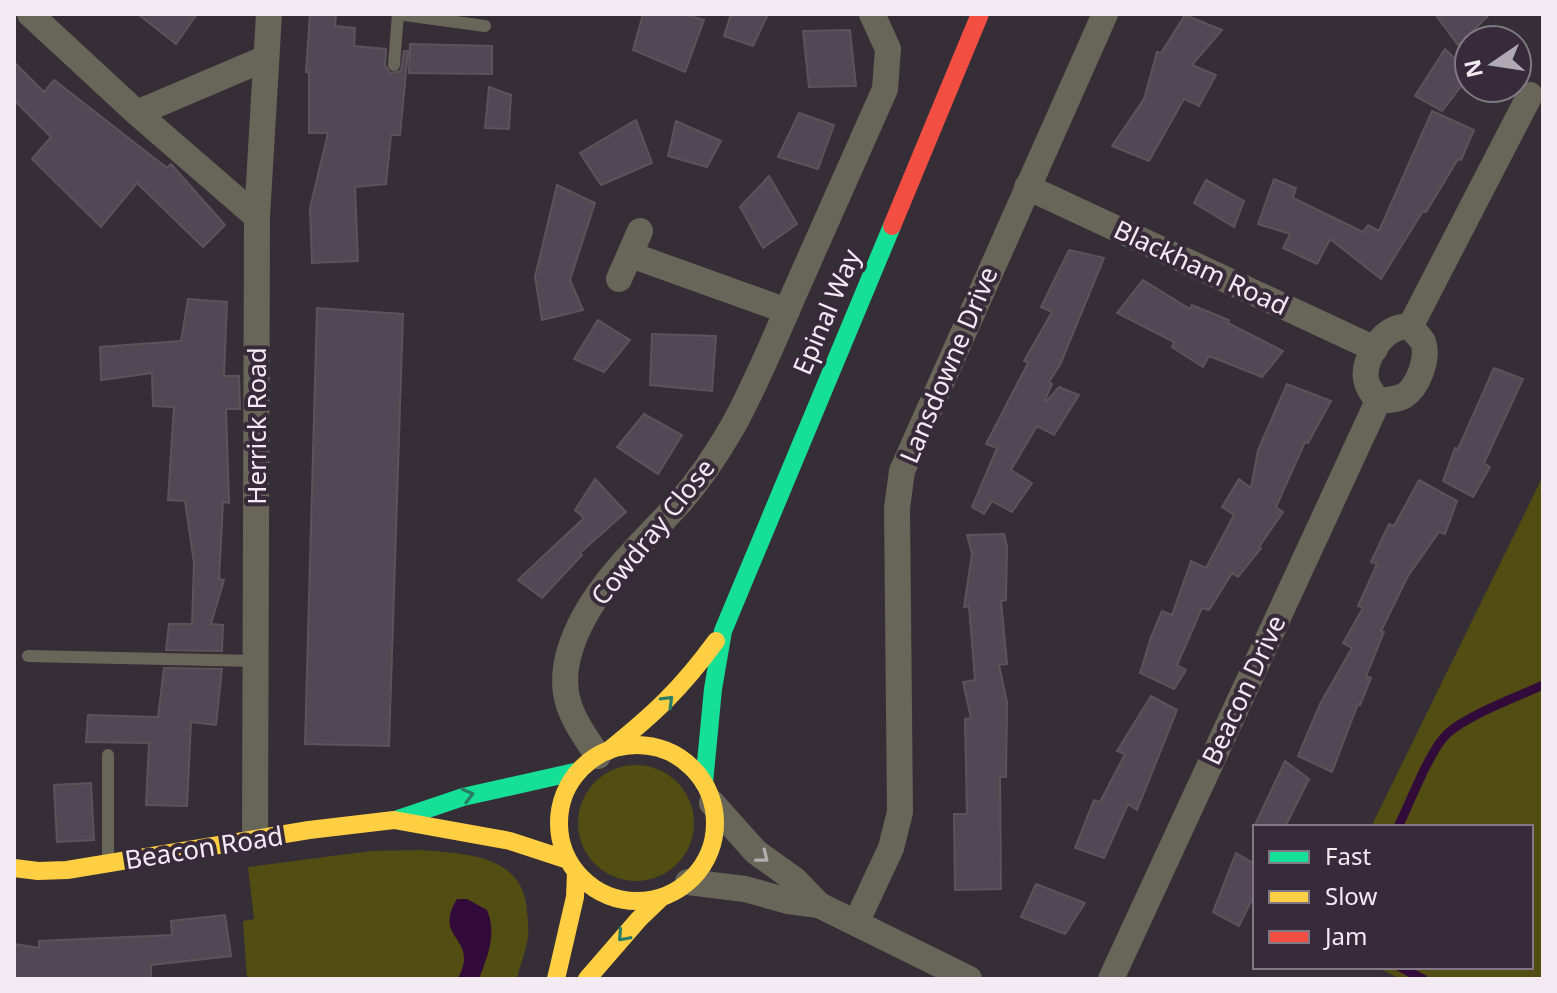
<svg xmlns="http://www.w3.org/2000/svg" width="1557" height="993" viewBox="0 0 1557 993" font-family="'Noto Sans',sans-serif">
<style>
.green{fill:#514d13}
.water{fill:#330b3a}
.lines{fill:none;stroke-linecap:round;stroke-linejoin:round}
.stream{stroke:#330b3a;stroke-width:9}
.building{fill:#524754;stroke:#5a545a;stroke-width:2}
.lane{stroke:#676658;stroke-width:12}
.street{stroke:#676658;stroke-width:26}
.fast{stroke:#16e098;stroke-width:18}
.slow{stroke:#ffcf43;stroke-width:18}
.jam{stroke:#f24e42;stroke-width:18}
.oneway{stroke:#287c64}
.oneway2{stroke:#b4afae}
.labels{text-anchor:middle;stroke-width:8;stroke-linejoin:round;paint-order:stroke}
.street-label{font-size:26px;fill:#f3eaf4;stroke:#372b3a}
</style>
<rect width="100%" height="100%" fill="#352e36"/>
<path class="green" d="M1543,476V979H1400L1377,967H1531V827H1371Z
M578 823a58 58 0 1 1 116 0a58 58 0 1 1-116 0Z
M421,850C466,854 524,854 527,912C528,920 529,929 528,937C526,951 520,965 517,979H247L243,921L254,919L248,867L371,851Z"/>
<path class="water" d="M457,899H467L487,910C497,934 488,955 479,979H458C460,974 464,966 464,960C466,937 436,933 457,899Z"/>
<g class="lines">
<path class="stream" d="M1398,827C1410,803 1430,749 1448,733C1468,715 1517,697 1543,685
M1400,967L1423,979"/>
</g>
<path class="building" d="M138,14H197L176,44Z
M310,14H336L335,26L355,28L354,46L386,49L385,65L390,73L401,71L404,51H408L400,135H391L386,184L355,187L358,261L312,263L310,208L328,133H309V72H306Z
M643,14H682L704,20L685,72L633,50Z
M731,14H768L753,46L724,36Z
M1435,14H1490L1458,45Z
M1185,15L1222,30L1192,65L1216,75L1199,106L1184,99L1149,161L1112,146L1144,99L1157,52L1161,53Z
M850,30L856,86L809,87L803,31Z
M410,44L492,46V74L409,73Z
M1445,49L1469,72V76L1442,111L1415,96Z
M14,62L44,92L54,80L167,168L171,164L225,225L203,247L137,183L101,227L32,159L51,137L14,100Z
M489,87L511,95L509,129L485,128Z
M1432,111L1474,130L1461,160L1458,159L1426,212L1423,211L1381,279L1330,239L1317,264L1283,248L1290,234L1258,224L1274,179L1296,188L1293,198L1363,232L1368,225L1379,231Z
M799,113L834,125L818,169L778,157Z
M636,120L652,163L601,185L580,153Z
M676,121L721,141L707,167L668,156Z
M769,176L797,224L763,248L740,207Z
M1206,180L1244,201L1234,227L1194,203Z
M557,185L595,203L570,280L583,310L542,320L535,277Z
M1069,250L1104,258L1060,365L1049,382L1052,384L1045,400L1047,401L1059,387L1079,395L1054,435L1037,426L1011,470L1032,483L1012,512L992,501L984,514L972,507L997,448L986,444L1028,363L1024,361L1052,312L1041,307Z
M1143,280L1190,309L1192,305L1229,320L1228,323L1283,351L1262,377L1209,356L1203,367L1172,347L1174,342L1117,313Z
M188,299L227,302L224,376H239L240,409H226L229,503L223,502L219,579L224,580L211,624L223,625L222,651L166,650L169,624H192L194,563L185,501L168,500L174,407L153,406L152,373L101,380L100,347L181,341Z
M317,308L403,314L389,746L305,744Z
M598,320L630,340L604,372L574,359Z
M652,334L716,336L712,391L650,385Z
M1494,368L1523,379L1484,463L1490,467L1473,497L1443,481L1455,448L1458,449Z
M1287,384L1331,401L1308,443L1305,442L1276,507L1283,512L1259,547L1261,548L1238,577L1232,573L1209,610L1202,608L1177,665L1186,670L1174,689L1140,673L1151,637L1162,611L1172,615L1191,561L1206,568L1234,515L1222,507L1239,479L1251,488L1258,450Z
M644,414L682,435L658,474L617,447Z
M595,479L626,512L580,553L582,555L542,598L518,580L584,518L575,510Z
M1419,480L1457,501L1445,534L1439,532L1408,576L1381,631L1384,632L1366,676L1371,678L1360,705L1358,704L1332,772L1298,756L1320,704L1352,648L1343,643L1363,608L1358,606L1377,564L1371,562L1389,524L1394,526Z
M1004,534L1007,547L1006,600L1001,601L1007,664L999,665L1007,702L1006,777H1000L1001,889L955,890L954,814H967L965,719L971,718L963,682L975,680L969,606L964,607L972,554L967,535Z
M164,668L222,669L216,725L191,722L187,806L146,805L149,743L86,742L88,715L158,717Z
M1151,696L1177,710L1137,810L1128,804L1104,858L1075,848L1094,800L1100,802L1125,754L1117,751Z
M1285,761L1309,779L1285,827H1254Z
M91,783L94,840L57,842L54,785Z
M1236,853L1255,864V893L1239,926L1213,912Z
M1036,884L1085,903L1065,934L1021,917Z
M225,915L231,956L151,965V979H14V944L39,948V941L172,935L171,921Z"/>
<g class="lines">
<path class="lane" d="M397,14L485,26
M394,65L398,14
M28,656L256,661
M108,755V860"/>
<path class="street" d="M30,14L137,113L257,217
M137,113L266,58
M1027,187L1375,349
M631,255L787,311
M619,279L640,231
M1410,327L1530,95
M1410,327C1415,332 1420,337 1423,342C1429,358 1418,387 1404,396C1395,400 1387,400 1378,401C1373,394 1367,387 1366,379C1363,361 1380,333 1398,328C1402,326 1406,327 1410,327Z
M598,756C573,719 556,696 570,650C588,591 641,545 681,501C701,478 718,452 733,426C756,384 775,338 794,294C824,226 855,158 885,89L888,49L872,14
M712,803L756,852L795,880L819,905
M255,839L257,217L269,14
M688,882L745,889L788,901L819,905L969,979
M856,923L891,848L900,812L897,508L902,471L1105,14
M1111,979L1378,401"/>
<path class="fast" d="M704,783L713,689L723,631L892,226
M395,820L463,797L579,771"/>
<path class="slow" d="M559 823a78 78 0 1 1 156 0a78 78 0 1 1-156 0Z
M608,751C654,714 681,689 716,641
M14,868L38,871L67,870L309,830L394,820L510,841L568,860
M556,979L575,897L576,872
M587,979L639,919L662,897"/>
<path class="jam" d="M892,226L980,14"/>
</g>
<defs><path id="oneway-chevron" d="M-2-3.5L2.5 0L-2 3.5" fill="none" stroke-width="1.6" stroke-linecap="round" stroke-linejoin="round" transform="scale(2)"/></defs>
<g class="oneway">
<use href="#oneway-chevron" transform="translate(668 701) rotate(-45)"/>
<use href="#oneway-chevron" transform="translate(468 795) rotate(-15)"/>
<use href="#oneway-chevron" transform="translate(623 936) rotate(132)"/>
</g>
<use class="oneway2" href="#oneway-chevron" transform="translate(763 857) rotate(38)"/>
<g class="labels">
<g class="street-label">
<text transform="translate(1201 268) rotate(25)" y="9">Blackham Road</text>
<text transform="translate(827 312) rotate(-67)" y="9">Epinal Way</text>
<text transform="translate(949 365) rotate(-67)" y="9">Lansdowne Drive</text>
<text transform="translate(257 426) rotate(-90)" y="9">Herrick Road</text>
<text transform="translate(653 532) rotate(-51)" y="9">Cowdray Close</text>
<text transform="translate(1244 690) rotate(-65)" y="9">Beacon Drive</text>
<text transform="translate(204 848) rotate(-9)" y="9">Beacon Road</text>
</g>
</g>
<rect width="1557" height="993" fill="none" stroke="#f3eaf4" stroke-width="32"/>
<rect x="1253" y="825" width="280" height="144" fill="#372b3a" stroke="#827784" stroke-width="2"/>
<rect x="1269" y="851" width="40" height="12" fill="#16e098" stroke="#827784" stroke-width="2"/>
<text x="1325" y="865" font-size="24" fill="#f3eaf4">Fast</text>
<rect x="1269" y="891" width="40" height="12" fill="#ffcf43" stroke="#827784" stroke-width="2"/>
<text x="1325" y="905" font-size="24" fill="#f3eaf4">Slow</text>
<rect x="1269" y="931" width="40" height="12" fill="#f24e42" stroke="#827784" stroke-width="2"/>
<text x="1325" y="945" font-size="24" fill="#f3eaf4">Jam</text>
<g transform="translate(1493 64) rotate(257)"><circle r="38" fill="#372b3a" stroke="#827784" stroke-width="2"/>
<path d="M0-6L14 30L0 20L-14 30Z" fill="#b0a8b2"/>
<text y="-12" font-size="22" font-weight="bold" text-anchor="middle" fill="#f3eaf4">N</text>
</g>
</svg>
